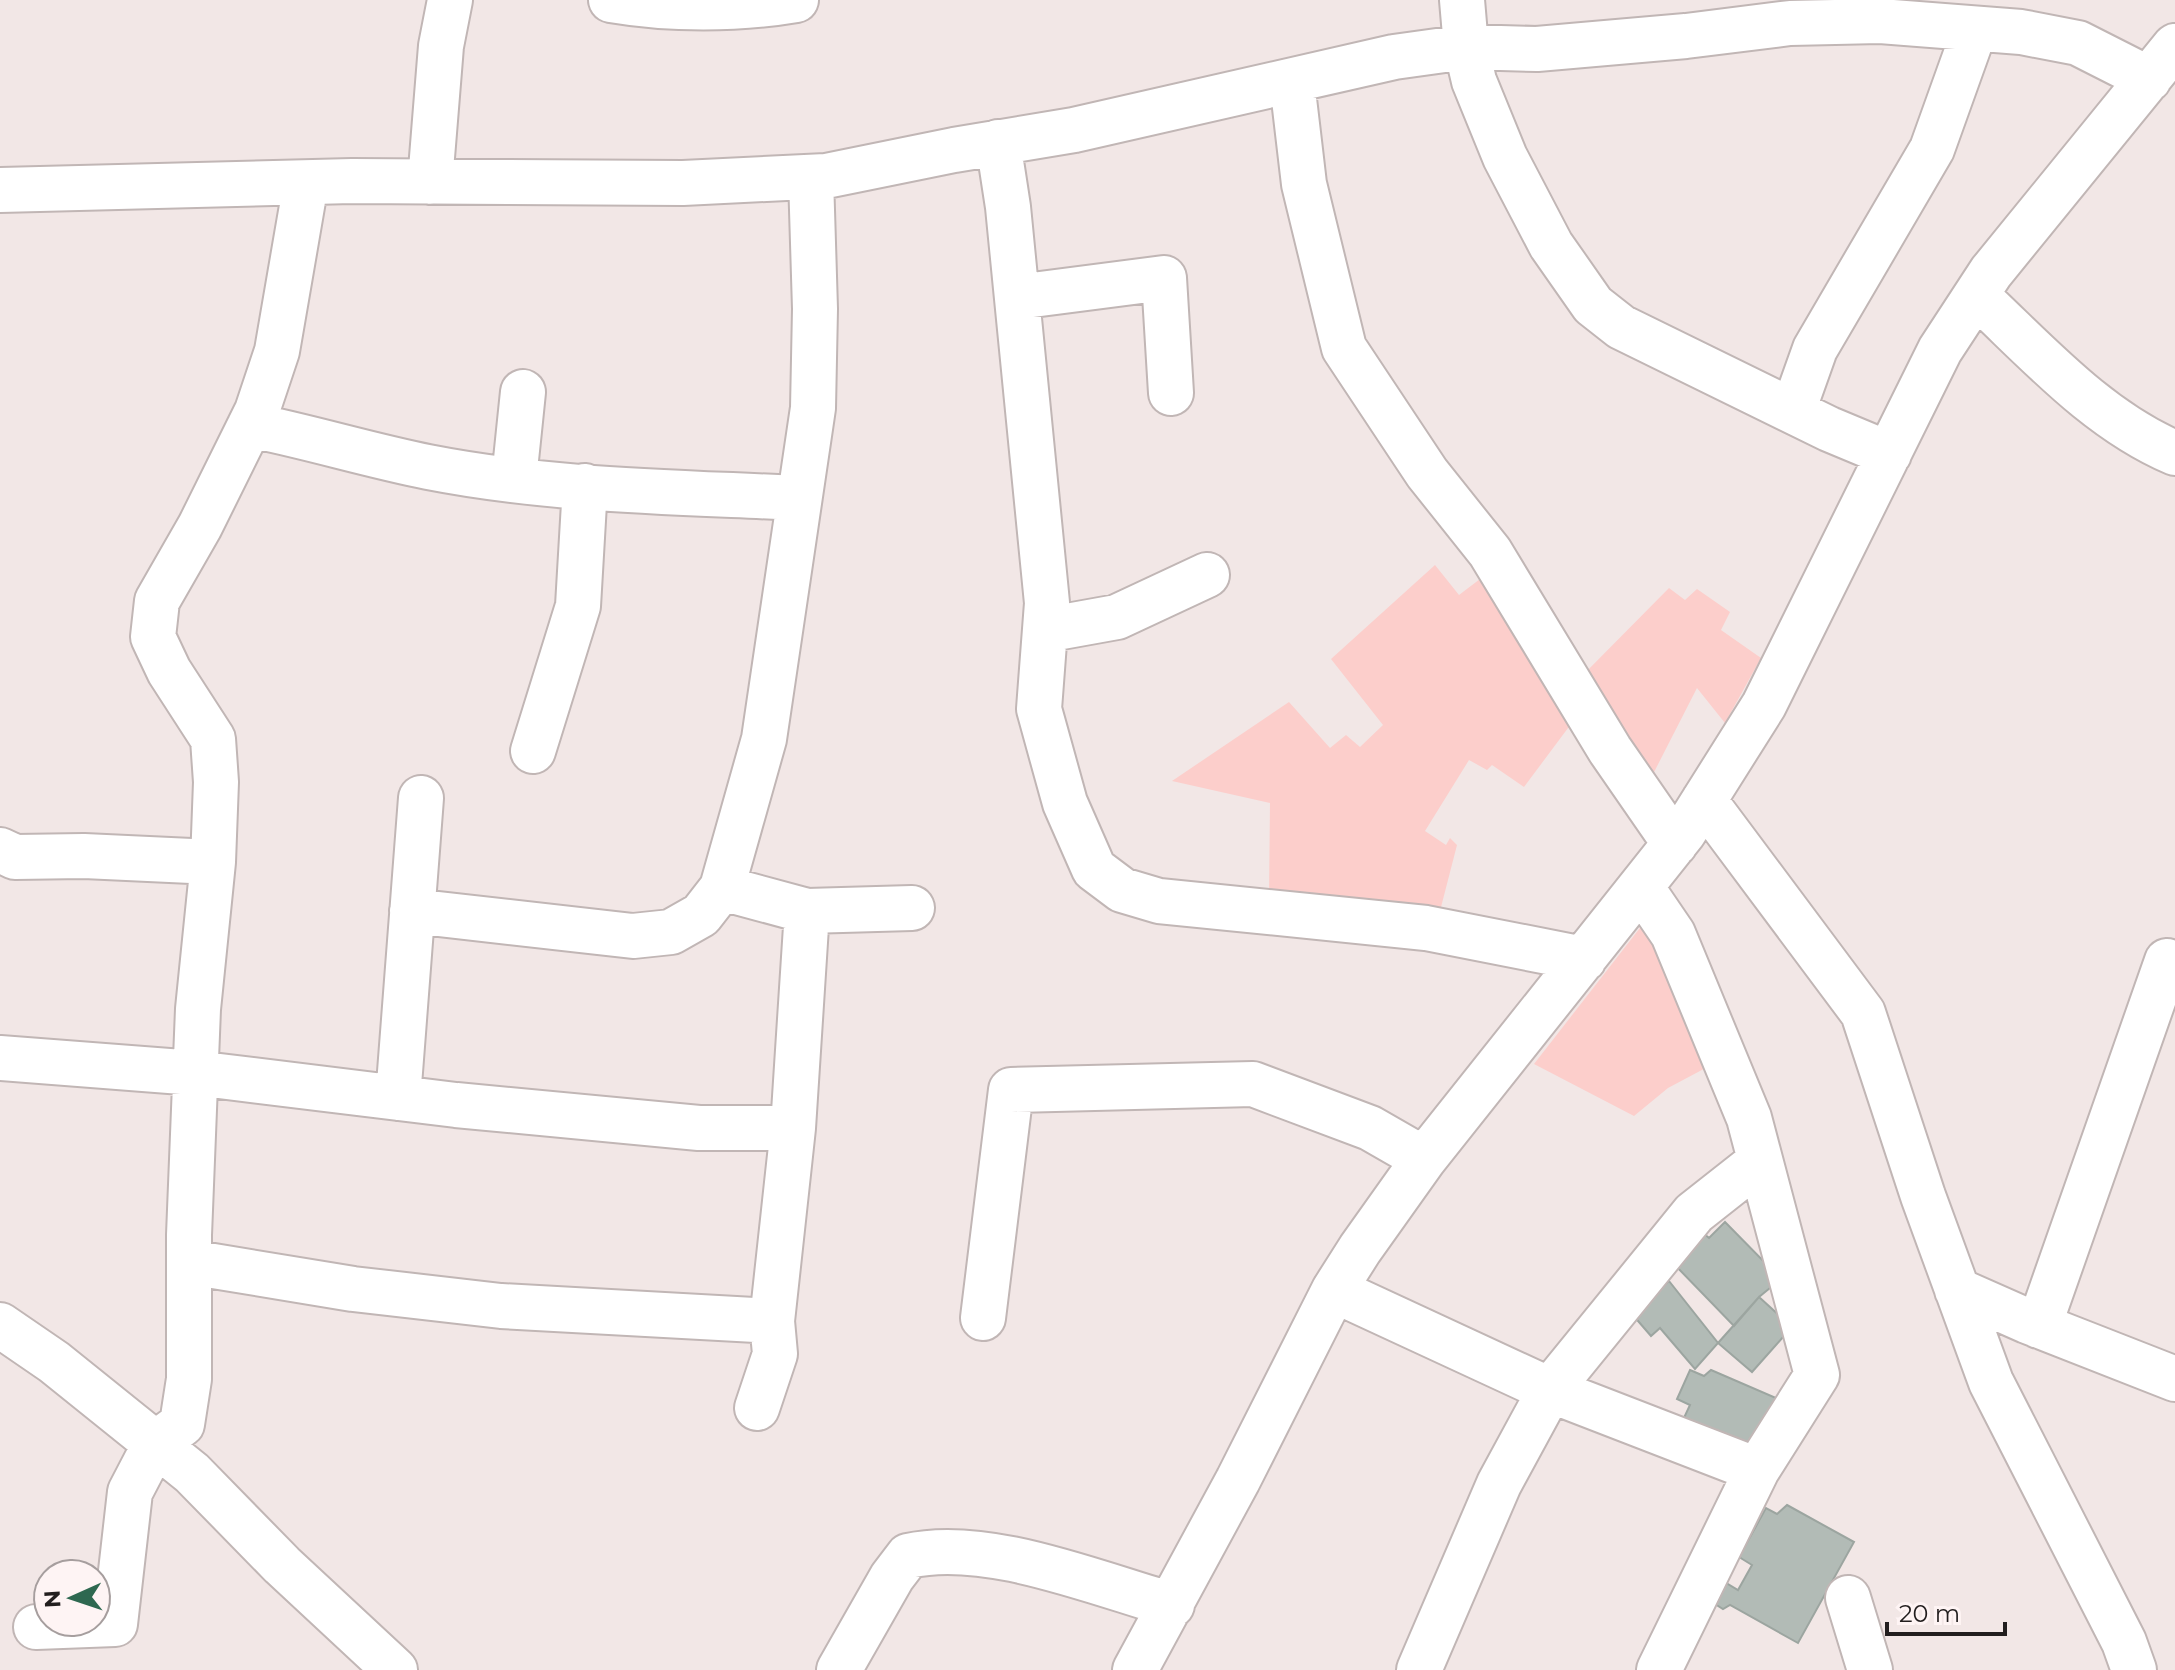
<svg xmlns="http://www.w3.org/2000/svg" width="2175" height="1670" viewBox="0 0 2175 1670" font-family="Montserrat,sans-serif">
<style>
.green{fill:#fccecb}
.building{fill:#b2bbb6;stroke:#9ca5a0;stroke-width:2}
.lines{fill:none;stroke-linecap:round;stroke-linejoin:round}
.minor-casing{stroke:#c1b6b5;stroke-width:48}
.minor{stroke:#fff;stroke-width:44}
</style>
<rect width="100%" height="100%" fill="#f2e7e6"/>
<path class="green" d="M1435,565L1459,595L1484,576L1574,720L1524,787L1492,765L1487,770L1469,760L1425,831L1446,845L1450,838L1457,845L1440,911L1269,896L1270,803L1172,781L1289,702L1330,748L1346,735L1360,747L1383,725L1331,659Z
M1669,588L1685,600L1697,589L1730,612L1721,630L1761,658L1725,723L1697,688L1650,780L1579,679Z
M1647,919L1715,1063L1668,1088L1634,1116L1534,1064Z"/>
<path class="building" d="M1725,1222L1781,1279L1759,1297L1734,1326L1672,1262L1702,1232L1709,1238Z
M1669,1281L1718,1343L1695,1369L1660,1328L1651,1336L1632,1314Z
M1759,1297L1792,1327L1752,1372L1718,1343Z
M1690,1370L1704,1376L1711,1370L1776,1398L1753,1451L1683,1420L1690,1405L1677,1399Z
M1787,1505L1854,1542L1798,1643L1730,1605L1723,1609L1715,1604L1726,1583L1738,1590L1752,1565L1739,1557L1766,1508L1777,1514Z"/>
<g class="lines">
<defs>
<path id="minor" d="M611,0C670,10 737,10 796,0
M1462,0L1466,47L1474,81L1505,157L1551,245L1593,305L1621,327L1829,429L1889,454
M1292,82L1304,184L1344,348L1427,473L1490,552L1610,750L1675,844
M998,142L1008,207L1047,603L1039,709L1065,803L1094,869L1122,890L1159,901L1426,928L1584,959
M430,182L441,46L450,0
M0,190L352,181L683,183L826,176L954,150L1074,130L1394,57L1466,47L1537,49L1686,36L1790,23L1880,21L2021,32L2078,43L2149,79
M1976,295C2037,352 2097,420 2175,453
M1017,297L1164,278L1171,393
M1793,411L1815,349L1932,149L1975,29
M250,425C310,437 368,455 428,467C550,491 676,492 799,498
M514,479L523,392
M1045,630L1117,617L1207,575
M533,751L578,606L585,486
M1704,800L1863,1013L1923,1196L1991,1382L2124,1642L2134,1670
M0,850L15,857L84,856L213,862
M1641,887L1673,934L1749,1118L1817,1375L1757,1470L1659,1670
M722,888L807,911L793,1128L772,1321L775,1354L757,1408
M412,911L633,936L671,932L701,915L722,888L764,739L813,408L815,309L811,177
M807,911L912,908
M0,1058L195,1073L456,1105L699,1128H793
M398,1098L421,798
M189,1262L353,1289L501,1306L772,1321
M1334,1290L1550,1390L1757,1470
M1957,1290L2027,1321L2175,1379
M983,1318L1011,1090L1253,1084L1370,1128L1424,1159
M0,1325L54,1362L192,1473L282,1565L395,1670
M2039,1326L2167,961
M1848,1598L1870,1670
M36,1627L115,1624L130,1492L155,1444L182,1424L189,1379V1235L198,1009L213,862L216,782L213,739L169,671L153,637L157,601L200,526L257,411L277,351L306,183
M839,1670L892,1577L908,1556C986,1538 1095,1583 1172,1605
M1135,1670L1238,1480L1334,1290L1360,1249L1424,1159L1684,832L1764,705L1940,350L1991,272L2175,46
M1419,1670L1499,1484L1550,1390L1694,1213L1760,1161"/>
</defs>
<use href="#minor" class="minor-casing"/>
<use href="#minor" class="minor"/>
</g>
<g transform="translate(72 1598) rotate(267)"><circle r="38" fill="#fef4f4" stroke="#a69e9e" stroke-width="2"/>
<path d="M0-6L14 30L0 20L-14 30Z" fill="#2e6850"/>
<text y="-12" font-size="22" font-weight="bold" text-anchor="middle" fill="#221e1e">N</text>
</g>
<path d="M1887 1622v12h118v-12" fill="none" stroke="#221e1e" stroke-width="4"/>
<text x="1899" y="1622" font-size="24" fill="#221e1e" stroke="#fef4f4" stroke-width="6" paint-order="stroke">20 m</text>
</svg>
